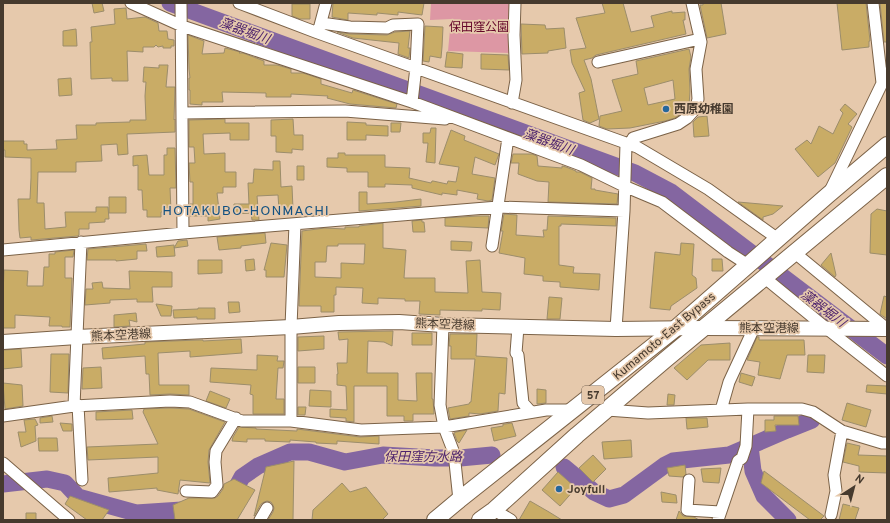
<svg xmlns="http://www.w3.org/2000/svg" width="890" height="523" viewBox="0 0 890 523" font-family="Overpass,'Noto Sans JP',sans-serif">
<style>
.built{fill:#ddbb98}
.green{fill:#dd97a4}
.lines{fill:none;stroke-linecap:round;stroke-linejoin:round}
.river{stroke:#8466a1;stroke-width:17}
.building{fill:#c9ac66;stroke:#9c8d6b;fill-rule:evenodd}
.minor-casing{stroke:#7b6247;stroke-width:13}
.major-casing{stroke:#7b6247;stroke-width:16}
.highway-casing{stroke:#7b6247;stroke-width:18}
.minor{stroke:#fff;stroke-width:11}
.major{stroke:#fff;stroke-width:14}
.highway{stroke:#fff;stroke-width:16}
.poi-dot{fill:#25679c;stroke:#e6c9ac;stroke-width:1.5}
.labels{text-anchor:middle;stroke-width:3.5;stroke-linejoin:round;paint-order:stroke}
.shield{fill:#e6c9ac;stroke:#766554;stroke-width:1}
.shield-label{font-size:11px;font-weight:bold;fill:#463a2e}
.park-label{font-size:12px;fill:#640529;stroke:#e6c9ac}
.poi-label{font-size:12px;font-weight:bold;fill:#463a2e;stroke:#e6c9ac;text-anchor:start}
.street-label{font-size:12px;fill:#463a2e;stroke:#e6c9ac}
.water-label{font-size:13px;font-style:italic;fill:#4d236d;stroke:#e6c9ac}
.quarter-label{font-size:14px;letter-spacing:1px;fill:#135181;stroke:#e6c9ac}
</style>
<rect width="100%" height="100%" fill="#e6c9ac"/>
<path class="built" d="M3,3H4L3,99Z"/>
<path class="green" d="M431,3H512V53L448,51L451,19L430,20Z"/>
<g class="lines">
<path class="river" d="M170,3L635,173L671,192L887,356
M750,446L787,430L812,420
M564,467L594,492L609,499L624,495L665,465L673,461L729,455L750,446L753,471L764,496L788,520
M3,484L47,479L65,483L78,497L136,513L197,509
M228,502L229,501L242,477L258,466L290,452H309L345,462L383,455L435,458H460L492,455"/>
</g>
<path class="building" d="M92,3H102L104,11L94,13Z
M333,3H424L422,15L398,12V15L377,13V15L348,13V20L332,17Z
M602,3H623L631,32L654,27L651,16L672,11V13L685,12V20H683L686,34L596,55L592,58L584,60L591,79L599,119L590,123L583,120L579,93L585,91L572,63L570,50L586,48L576,18L605,13Z
M703,3H721L726,34L707,38L700,5H703Z
M837,3H866L870,41H869V47L842,50Z
M880,3H887V42H884Z
M292,4H310V19H300L292,16Z
M126,8L127,19L145,17L158,23L159,31H167L168,39L174,40V46H171V48H163V46L158,47L156,45L154,47H143V52L127,51L128,81H112V78L91,79L90,42H92L91,27L115,24L114,9Z
M521,24L545,25L546,29L564,28L566,48L548,51V53L522,54Z
M425,26L443,27L442,47L441,58L430,56L429,62L423,61Z
M76,29L77,46H63V31Z
M410,31L408,48H410L409,58L398,54L399,43L353,38L337,32L350,34L387,35L395,32Z
M188,35L204,41L202,54L224,53L225,48L229,49L240,52L239,53H243L264,61V65H277L291,69V73H303L321,79V84L352,93L353,90L397,104L396,108L350,104L327,98L328,96L291,94V97H266V93L222,92L223,102H202V105L190,104V90H189V78H190L189,69Z
M689,49L691,57L689,69L690,91L689,106L682,113L675,118L665,121L630,128L607,129L599,126L600,116L622,111L612,80L638,74L636,61ZM673,80L675,99L648,105L644,88Z
M447,52L463,54L462,68L445,67Z
M481,54L508,55L509,70L481,69Z
M159,65H168L166,87H175L174,120L175,119V132L127,134L128,154L118,155L117,144L101,145L102,161L76,162V172H38L37,203H44L45,229L66,227L65,212H96V207H108L109,219H105V222L89,223V229H79V235L78,236L31,240V237L20,238L19,230L18,199H30L31,178V158L5,157V150H3V141H24V144H27V150L57,149L56,140L77,139L76,125H96V123L130,122V120H146L145,96L146,82H143L144,67L159,68Z
M71,78L72,95L59,96L58,79Z
M845,104L857,114L848,124L852,127L835,163L818,177L795,149L807,140L811,144L819,126L833,134L843,113L840,110Z
M707,116L709,136L694,137L693,122L698,117Z
M225,119V123H249V140H230V133L203,134L204,154L225,153V172H236V187H223V193H217L220,219L208,221V216H190V204H193V182H190L189,163H195L194,147H189V120Z
M293,119L294,135H303V150L292,149V153L276,152V136H271V120Z
M347,122L366,123V125L388,126V136L366,135V140H347Z
M391,123H401L400,132H391Z
M431,128H436L435,163L426,162L428,143H423V133H430Z
M451,130L465,136L464,140L499,154L495,165L475,157L472,174L495,178L492,200L488,201L477,199L478,194L457,190V195L442,193V195L412,188V185L385,184V187H368V172H347V168L327,167V158H338V153H345V155H385V167L410,168L409,178L431,183L432,181H433L447,184L448,181L456,182L459,167L439,164Z
M167,148H175L176,188H170L171,211L161,212V217H147V210H143L142,190H138V165L133,166V156L147,155L149,175H164V155H167Z
M513,154H532L537,156L538,166L562,168V166L566,167L576,171V172H580L592,178L591,189H595V190L618,194L617,204L548,202L549,182L537,181L518,174L519,163H511Z
M273,161H280L281,187L292,186L293,209L279,210L278,195L257,196L259,220H252L251,213L234,214V204H249L248,183H253L254,169L273,170Z
M297,166H304V180H297Z
M359,192H367V204L396,202L421,199V206L359,211Z
M109,197H126V213H109Z
M738,202L783,206L773,214L763,217V220Z
M877,209L887,211V255L870,253L871,214Z
M504,214L517,215L516,235L544,237L543,230H547L548,216L616,218V226L561,224V226H559V265L574,267L573,273L600,274L599,290L560,287V282L543,281V276L524,274L525,258L499,253L503,231H501Z
M478,216H489L488,228L445,226V218Z
M422,220V222H424L425,232H413L412,221Z
M383,223V248L406,250L404,278H435V292L468,293L466,261L480,260L482,292L501,293L500,310L482,309V311L440,310V315L419,314L420,301H405V299L378,298V304L362,303L363,288L336,287V295H334V312H321V306H299L302,231L325,228L345,229V227H359V226ZM338,244H365L364,264L341,263V278L315,277V262H326L327,246H338Z
M265,233L266,243L241,246V248L219,250L217,237Z
M187,240L188,246L174,248L178,241Z
M451,241L472,242L471,251L451,250Z
M271,243L287,245L284,277H266V270H264Z
M681,243L694,244L692,275L696,278L697,288L671,306L670,310L650,308L655,252L680,255Z
M146,244L147,251H137V259L116,261V260H87L88,249Z
M174,245L175,256L157,257L156,247Z
M74,250L73,257H65V278H72L70,327H62V326H49L50,317L15,315V328H3V295L4,270L28,271L27,286H43L44,267H49V254H55V252Z
M831,253L836,275L835,277L821,265Z
M254,259L255,270L246,271L245,260Z
M712,259H722L723,271H712Z
M198,260H222V273L198,274Z
M129,271L172,272V287H152L153,302H137V299L110,300V303L85,305L86,289H93L92,283L102,282L103,288L130,289Z
M884,296L887,297V319L880,314Z
M549,297L562,298L560,319H547Z
M228,302H239L240,312L229,313Z
M156,304L172,306L171,316H161Z
M198,308H215V319H197V317L174,318L173,310L198,309Z
M136,313L137,322L129,320L130,326L114,327V315Z
M393,331L392,346L384,342L368,341L367,373H398V400L417,401L416,373H432V399H433L434,414H413V421H404V416H387V386H354V422L346,421V418L330,417V409L347,410L346,386L337,385V374H338L337,363H347L348,339L339,340L338,332Z
M412,333H432V345H412Z
M450,334H477L476,356L507,358L505,394L499,393L498,411L480,414L469,413V416L450,419L448,408L469,404L470,402H471L475,359H451V346H449Z
M324,336V349L298,351V337Z
M757,337H759V340H804L805,355H787L780,379L758,375L760,362L747,360Z
M241,339L242,353L190,357V351L158,353L159,385H189V395L170,394L150,395L149,374H146L145,356L103,359L102,348L145,344V342L199,340H203V341Z
M730,343V360H708L687,380L674,368L701,345Z
M21,349L22,367L3,369V350Z
M51,354H69L68,393L50,392Z
M257,355L278,356L277,361H284L283,368H278L276,399H284V414H253V395L250,394L251,385L210,382L211,368L257,370Z
M808,355H825L824,373L807,372Z
M101,367L102,388L82,389L83,368Z
M298,367H315V383H298Z
M741,373L755,377L752,386L739,382Z
M3,383L22,385L23,406L5,409Z
M867,385L887,386V394L866,392Z
M537,389L546,390V403L537,404Z
M310,390L331,391V407L309,406Z
M210,391L230,399L226,408L206,401Z
M668,394L675,395L674,405H667Z
M847,403L871,410L866,427L842,420Z
M298,407H306L305,415H298Z
M170,408L189,409L225,422L209,450L208,462L210,483L180,480L178,494L157,490V488L109,492L108,478L158,473V457L88,460L87,447L158,444L143,412L144,409Z
M132,410L133,419L96,420V412Z
M52,416L53,422L40,423V418Z
M774,416H798L799,425H775L776,431L765,432V420H774Z
M686,418H707L708,427L687,429Z
M35,419L38,425L35,426L36,441L21,447L18,432H26L24,420Z
M60,423L72,424V431H63Z
M512,423L516,436L494,441L491,428L503,426V424H505Z
M239,427L256,428V429L297,431V429L360,437L379,436V444L337,441V444L316,443V442L290,440V442L265,441V439H247V442L232,441L233,437Z
M467,430L459,443L457,441L454,433L456,432Z
M38,438H57L58,451H39Z
M631,440L632,457L604,459L602,442Z
M847,443L860,446L858,455L887,456V473L859,472V466L843,462Z
M593,455L606,469L593,482L579,468Z
M294,461L293,520H268L273,512L274,508L273,505L271,502L267,501L264,502L261,504L254,516L266,467Z
M685,465L686,474L683,477L669,476L667,468Z
M721,468L719,483L703,482L701,469Z
M764,471L824,516L820,520H810L761,483Z
M558,472L576,488L560,506L542,490Z
M234,479L255,490L237,520H175L173,505L189,498H215L218,496L223,489L224,484Z
M342,483L350,492L366,487L388,514L382,520H312L313,510Z
M661,492L676,495L677,503L662,502Z
M70,496L109,510L102,520H87L65,504Z
M530,501L549,512L562,520H519Z
M843,504L859,508L855,520H839Z
M679,511L683,516L694,517L699,520H676Z
M26,513H36V520H26Z"/>
<g class="lines">
<defs>
<path id="minor" d="M131,3L182,26L412,102L581,165L624,186L662,202L728,252L748,265
M181,3L183,233
M239,3L318,33L326,3
M873,3L882,83
M321,23L350,27L387,28L393,25L418,24L416,67L412,102
M318,33L637,147L708,189L778,239
M598,62L700,39
M512,103L516,80L514,35L515,3
M182,113L345,111L445,119
M630,145L633,138L678,124L687,118L696,108L698,99L696,69L701,42L692,3
M830,191L887,73
M492,246L508,138
M3,250L183,233L498,207L624,211
M795,253L887,329
M765,278L826,328L887,376
M443,325L440,405L444,427L454,453L459,500
M518,327L516,353L518,355L523,403L531,412
M616,329L624,211L626,144
M78,405L82,480
M74,406L81,242
M607,410L648,413L748,409H802L813,412L842,431L882,443H887
M721,410L729,382L754,328
M3,416L74,406L170,401L190,402L242,421H291L361,430L444,427L546,410H574
M291,421V327L295,224
M3,463L69,520
M689,480L687,510L720,512
M186,491L212,492L217,485L215,462L216,451L236,418
M494,510L511,520
M831,515L836,491L834,475L842,431
M260,520L267,508
M718,520L738,461L742,458L746,446L748,409"/>
<path id="major" d="M3,342L77,337L291,327L339,323L399,322L443,325L616,329L703,328L887,329"/>
<path id="highway" d="M435,520L459,500L676,328L828,195L887,145
M480,520L494,510L577,435L665,360L887,176"/>
</defs>
<use href="#minor" class="minor-casing"/>
<use href="#major" class="major-casing"/>
<use href="#highway" class="highway-casing"/>
<use href="#minor" class="minor"/>
<use href="#major" class="major"/>
<use href="#highway" class="highway"/>
</g>
<g class="poi-dot">
<circle cx="666" cy="109" r="4"/>
<circle cx="559" cy="489" r="4"/>
</g>
<g class="labels">
<rect class="shield" x="582" y="386" width="22" height="18" rx="3"/>
<g class="shield-label">
<text x="593" y="399">57</text>
</g>
<g class="park-label">
<text x="479" y="31">保田窪公園</text>
</g>
<g class="poi-label">
<text x="674" y="113">西原幼稚園</text>
<text x="567" y="493">Joyfull</text>
</g>
<g class="street-label">
<text transform="translate(445 324) rotate(2)" y="4">熊本空港線</text>
<text x="769" y="332">熊本空港線</text>
<text transform="translate(121 335) rotate(-3)" y="4">熊本空港線</text>
<text transform="translate(664 336) rotate(-40)" y="4">Kumamoto-East Bypass</text>
</g>
<g class="water-label">
<text transform="translate(245 30) rotate(20)" y="5">藻器堀川</text>
<text transform="translate(549 141) rotate(20)" y="5">藻器堀川</text>
<text transform="translate(824 308) rotate(37)" y="5">藻器堀川</text>
<text x="423" y="461">保田窪方水路</text>
</g>
<g class="quarter-label">
<text x="246" y="215">HOTAKUBO-HONMACHI</text>
</g>
</g>
<rect width="890" height="523" fill="none" stroke="#463a2e" stroke-width="8"/>
<g transform="translate(854 487) rotate(36)" stroke="#e6c9ac" stroke-width="3" paint-order="stroke">
<path d="M0-3L7 15L0 10L-7 15Z" fill="#463a2e"/>
<text y="-6" font-size="11" font-weight="bold" text-anchor="middle" fill="#463a2e">N</text>
</g>
</svg>
